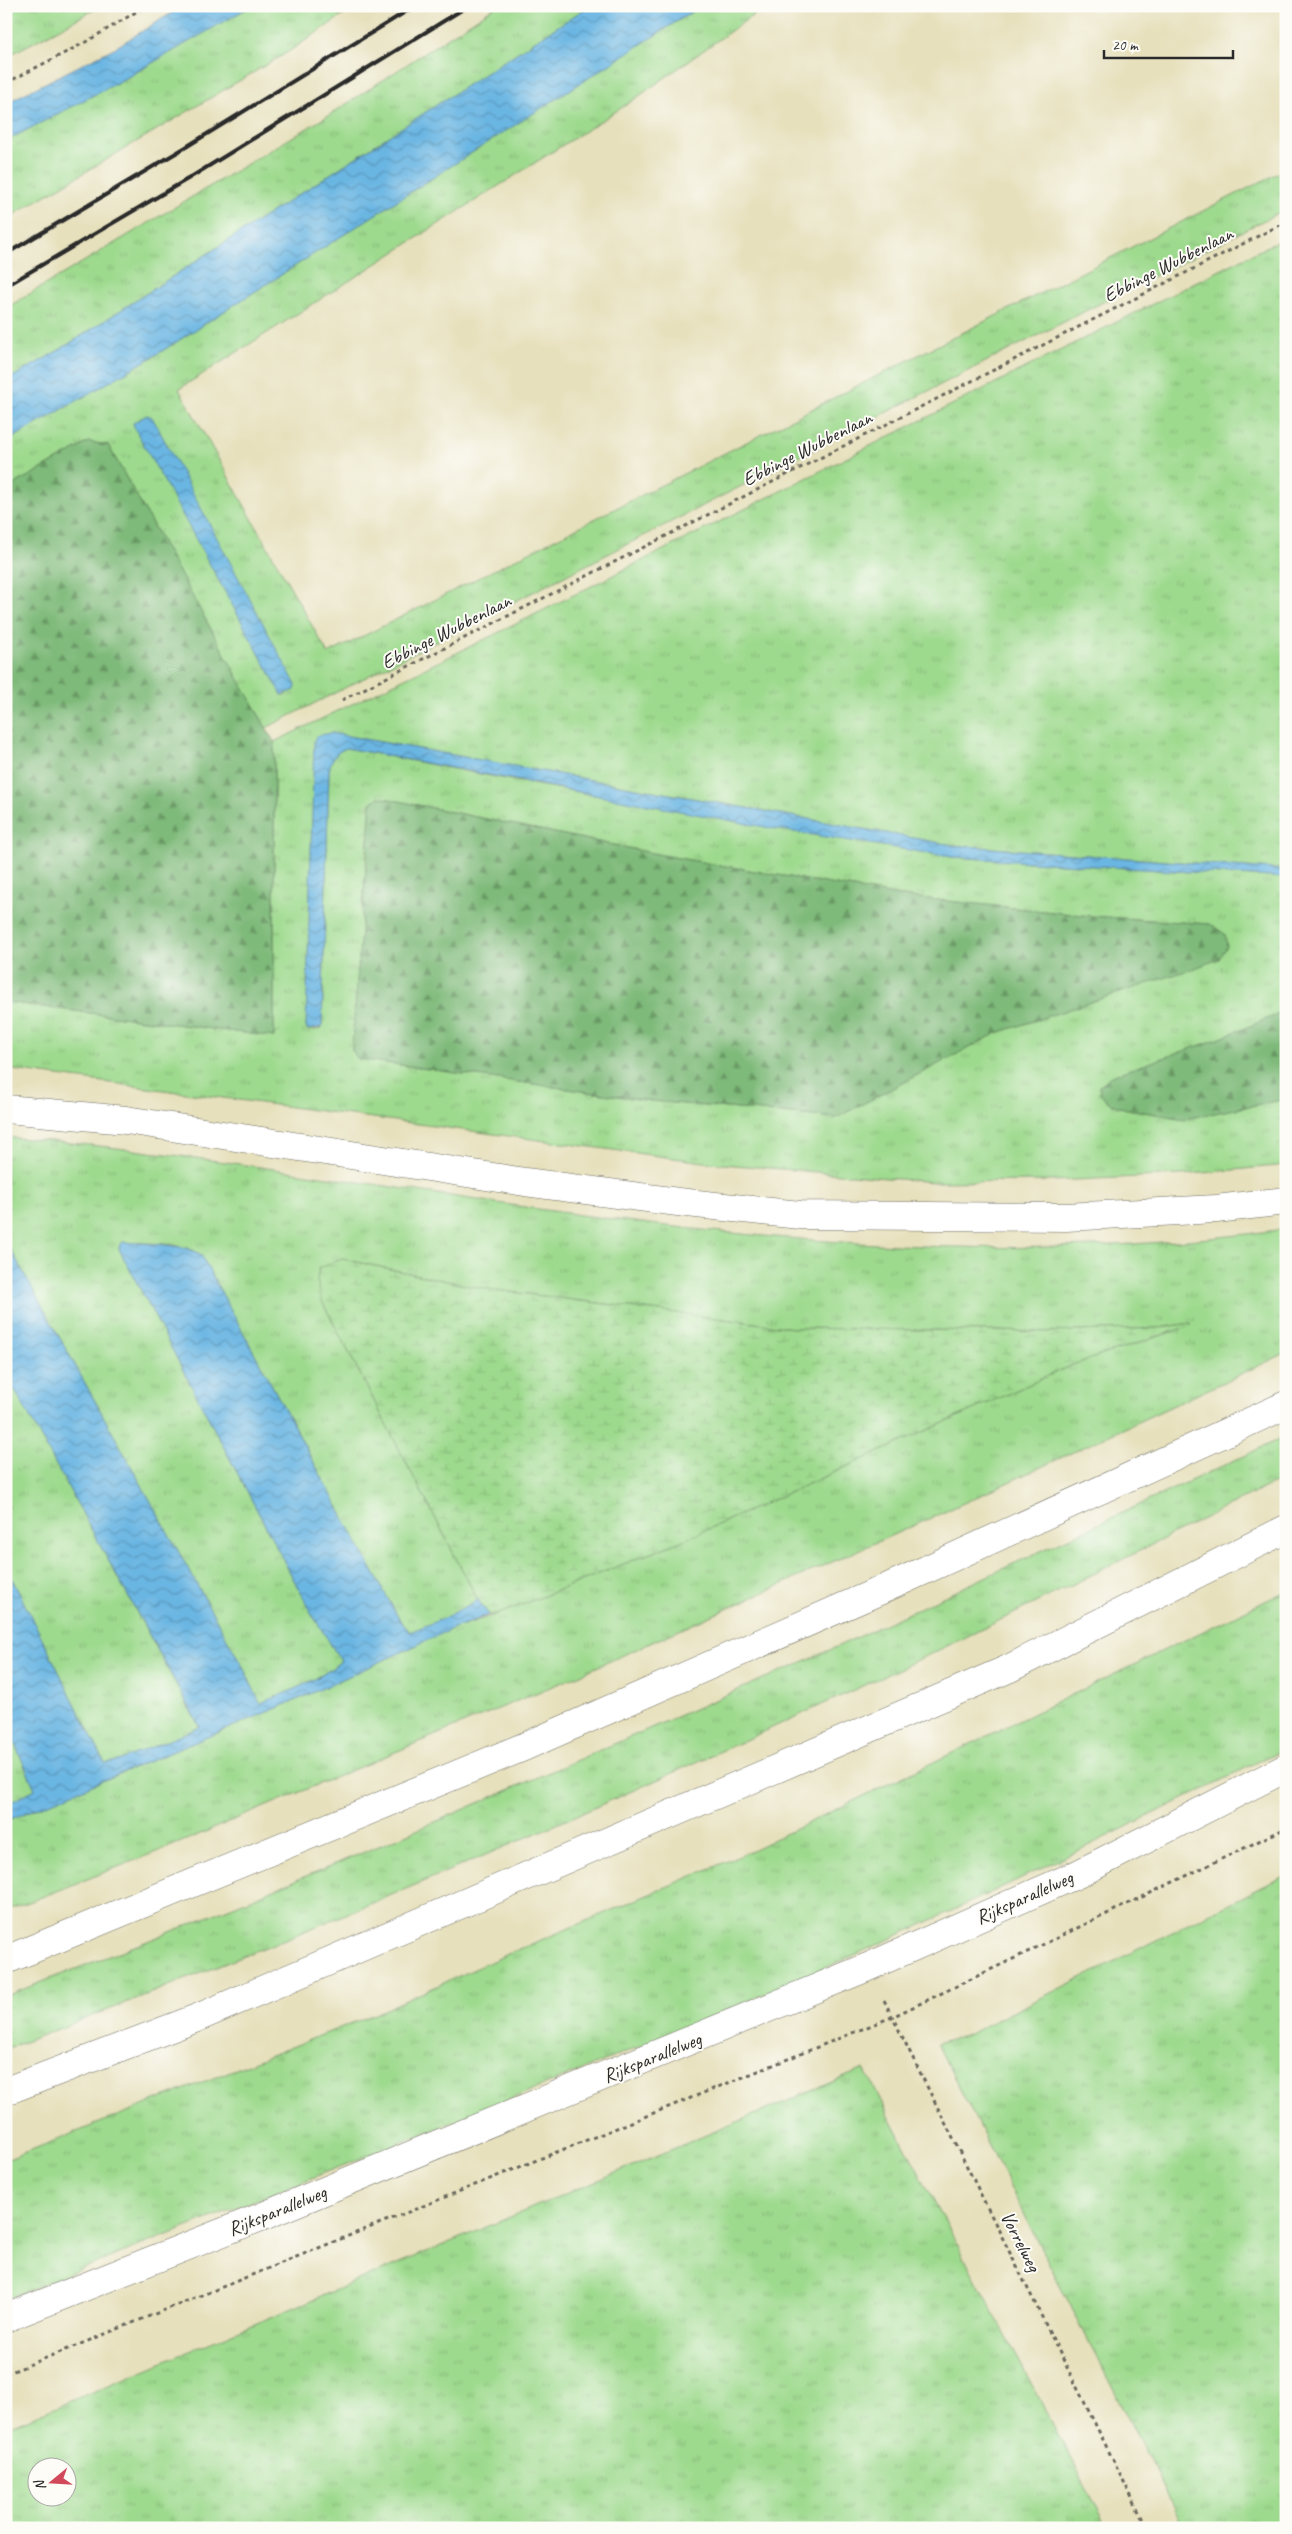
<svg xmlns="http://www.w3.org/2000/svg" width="1292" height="2534" viewBox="0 0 1292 2534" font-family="Caveat,sans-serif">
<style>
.grass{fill:url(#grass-tufts);stroke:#64825c;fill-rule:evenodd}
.forest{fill:url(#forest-firs);stroke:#547252}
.wetland{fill:url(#wetland-marsh);stroke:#64825c}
.water{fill:url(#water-waves);stroke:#4a7087}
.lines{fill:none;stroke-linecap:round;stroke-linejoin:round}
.minor-casing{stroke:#6c6a5e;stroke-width:29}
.highway-casing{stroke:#6c6a5e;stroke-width:29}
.path{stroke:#6c6a5e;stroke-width:3;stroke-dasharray:4 4;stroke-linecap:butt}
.minor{stroke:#fff;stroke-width:28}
.highway{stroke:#fff;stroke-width:28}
.rail{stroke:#2b2b2b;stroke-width:4}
.labels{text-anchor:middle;stroke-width:4;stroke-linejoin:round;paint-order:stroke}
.street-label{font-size:20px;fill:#2b2b2b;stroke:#fdfcf7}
</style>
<defs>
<pattern id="grass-tufts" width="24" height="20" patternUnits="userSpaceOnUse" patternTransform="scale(1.25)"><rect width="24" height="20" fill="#9eda8e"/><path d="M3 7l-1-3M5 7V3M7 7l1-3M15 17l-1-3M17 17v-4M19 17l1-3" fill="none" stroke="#88bb7b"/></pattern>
<pattern id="forest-firs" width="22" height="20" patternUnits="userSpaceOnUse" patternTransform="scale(1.25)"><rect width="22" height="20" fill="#7eba79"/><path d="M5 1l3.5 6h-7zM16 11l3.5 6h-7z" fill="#679763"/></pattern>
<pattern id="wetland-marsh" width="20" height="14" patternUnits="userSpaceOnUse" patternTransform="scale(1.25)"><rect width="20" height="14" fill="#9eda8e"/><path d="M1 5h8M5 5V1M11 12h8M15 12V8" fill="none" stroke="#88bb7b"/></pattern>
<pattern id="water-waves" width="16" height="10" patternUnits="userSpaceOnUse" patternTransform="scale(1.25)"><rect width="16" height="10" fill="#6ab6e3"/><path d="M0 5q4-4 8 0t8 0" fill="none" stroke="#5794b8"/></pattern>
</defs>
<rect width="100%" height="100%" fill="#fdfcf7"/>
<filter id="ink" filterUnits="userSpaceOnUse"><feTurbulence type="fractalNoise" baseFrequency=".02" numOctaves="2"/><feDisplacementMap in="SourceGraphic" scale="10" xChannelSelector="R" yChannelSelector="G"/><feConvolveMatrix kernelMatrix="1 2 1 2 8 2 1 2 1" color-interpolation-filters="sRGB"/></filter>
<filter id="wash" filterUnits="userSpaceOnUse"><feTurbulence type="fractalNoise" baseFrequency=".0096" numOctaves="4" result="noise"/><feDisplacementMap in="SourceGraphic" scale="20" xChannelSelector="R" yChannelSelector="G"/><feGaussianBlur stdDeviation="1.12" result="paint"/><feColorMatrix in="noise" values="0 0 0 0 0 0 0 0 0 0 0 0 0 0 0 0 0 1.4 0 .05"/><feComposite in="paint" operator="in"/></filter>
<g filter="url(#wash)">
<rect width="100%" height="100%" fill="#e6e0bc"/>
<path class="grass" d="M6,6H101L6,57Z
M251,6H357L288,52L6,219V141L128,77Z
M496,6H589L61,349L6,381V308L331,114Z
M701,6H766L629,103L179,389L328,654L1286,169V209L266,728L108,445L89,442L6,489V442L159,353ZM133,423L287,695H282Z
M1286,237V870L952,845L331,733L306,1027L308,1030H317L322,1027L329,771C331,759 334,753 346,748L526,783L952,857L1286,878V1011L1221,1038L1112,1076L1099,1086L1100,1094L1111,1104L1127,1109L1184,1119L1286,1099V1165L1181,1175L1053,1181L934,1182L711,1163L6,1069V1002L274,1037V742L514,625ZM379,797L667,856L900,896L1091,916L1210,924L1219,959L997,1033L836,1118L652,1101L359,1059L352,1050L371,803Z
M6,1137C228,1155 446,1200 667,1226C872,1250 1080,1258 1286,1229V1353L942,1513L574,1677L174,1845L6,1911V1821L301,1698L454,1628L501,1613L686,1539L1072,1365L1192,1325L1191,1323L1159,1328L1051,1332L793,1328L480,1288L342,1259L322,1301L478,1600L444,1618L410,1632L399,1619L201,1255C183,1241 147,1244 124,1242L120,1244L119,1249L312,1614L341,1661C318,1681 287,1692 260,1704L246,1673L6,1241Z
M6,1374L25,1408L200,1728L118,1761L105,1763L6,1567Z
M1286,1436V1477C1143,1549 1001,1622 856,1689C577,1819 294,1940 6,2049V1996L163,1935L396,1839L832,1649Z
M1286,1591V1748C1141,1820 997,1892 850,1957C572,2079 288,2186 6,2299V2160L375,2014L508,1954L742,1855Z
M6,1724L35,1789L6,1805Z
M1286,1875V2528H1184L937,2044L967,2035Z
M864,2069L1108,2528H6V2428ZM38,2466H68V2496H38Z"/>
<path class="forest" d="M89,442L108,445L274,742V1037L6,1002V489Z
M379,797L667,856L900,896L1091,916L1210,924L1225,934L1227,946L1219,959L1195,968L997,1033L836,1118L652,1101L358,1059L352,1050V1044L371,803Z
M1286,1011V1099L1184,1119L1127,1109L1111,1104L1100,1094L1099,1086L1111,1076L1221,1038Z"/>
<path class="wetland" d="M342,1259L480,1288L793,1328L1051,1332L1159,1328L1191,1323L1192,1325L1072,1365L686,1539L501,1613L489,1615L478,1600L322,1301L317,1280L319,1268Z"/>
<path class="water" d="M183,6H251L128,77L6,141V103L118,46Z
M589,6H701L159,353L6,442V381L61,349Z
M147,415L152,417L296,685L295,690L282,695L135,429L133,423Z
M331,733L952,845L1286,870V878L952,857L775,829L346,748C334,753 331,760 329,771L322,1027L308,1030L306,1027L314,741L316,736Z
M6,1241L246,1673L260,1703C286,1693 320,1680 341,1661L312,1614L119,1249L120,1244L124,1242C145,1244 185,1243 201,1255L399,1619L410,1632L444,1618L478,1600L489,1615L454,1628L301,1698L6,1821V1805L35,1789L6,1724V1567L105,1763L118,1761L200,1727L6,1374Z"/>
</g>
<g filter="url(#ink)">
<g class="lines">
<defs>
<path id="minor" d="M6,2318L261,2217L868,1967L1078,1874L1286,1768"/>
<path id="highway" d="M6,1109L126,1120L525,1182L678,1202L800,1215L1066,1217L1216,1209L1286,1201
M6,1960L526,1746L886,1588L1286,1405
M6,2091L197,2018L1008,1669L1286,1529"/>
</defs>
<use href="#minor" class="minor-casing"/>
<use href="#highway" class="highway-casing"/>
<path class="path" d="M6,83L84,43L146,6
M342,700L1286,222
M884,2000L1147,2528
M6,2374L892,2017L1286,1828"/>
<use href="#minor" class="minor"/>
<use href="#highway" class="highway"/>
<path class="rail" d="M6,254L186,147L415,6
M6,286L191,177L468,6"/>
</g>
</g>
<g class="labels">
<g class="street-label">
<text transform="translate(1168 264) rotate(-27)" y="7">Ebbinge Wubbenlaan</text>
<text transform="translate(807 448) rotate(-27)" y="7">Ebbinge Wubbenlaan</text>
<text transform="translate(446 631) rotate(-27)" y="7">Ebbinge Wubbenlaan</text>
<text transform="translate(1024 1897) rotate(-24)" y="7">Rijksparallelweg</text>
<text transform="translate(652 2057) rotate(-22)" y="7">Rijksparallelweg</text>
<text transform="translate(277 2210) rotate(-22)" y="7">Rijksparallelweg</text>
<text transform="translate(1021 2241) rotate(63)" y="7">Vorrelweg</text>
</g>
</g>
<rect width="1292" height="2534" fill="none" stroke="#fdfcf7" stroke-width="25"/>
<g transform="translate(52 2482) rotate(252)"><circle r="24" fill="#fdfcf7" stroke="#a9a8a5"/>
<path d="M0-4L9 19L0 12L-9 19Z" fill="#d1495b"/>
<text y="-8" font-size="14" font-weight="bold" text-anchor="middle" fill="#2b2b2b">N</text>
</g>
<path d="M1104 50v8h129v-8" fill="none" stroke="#2b2b2b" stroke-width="2.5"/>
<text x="1112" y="50" font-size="15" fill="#2b2b2b" stroke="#fdfcf7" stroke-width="4" paint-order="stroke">20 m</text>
</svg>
